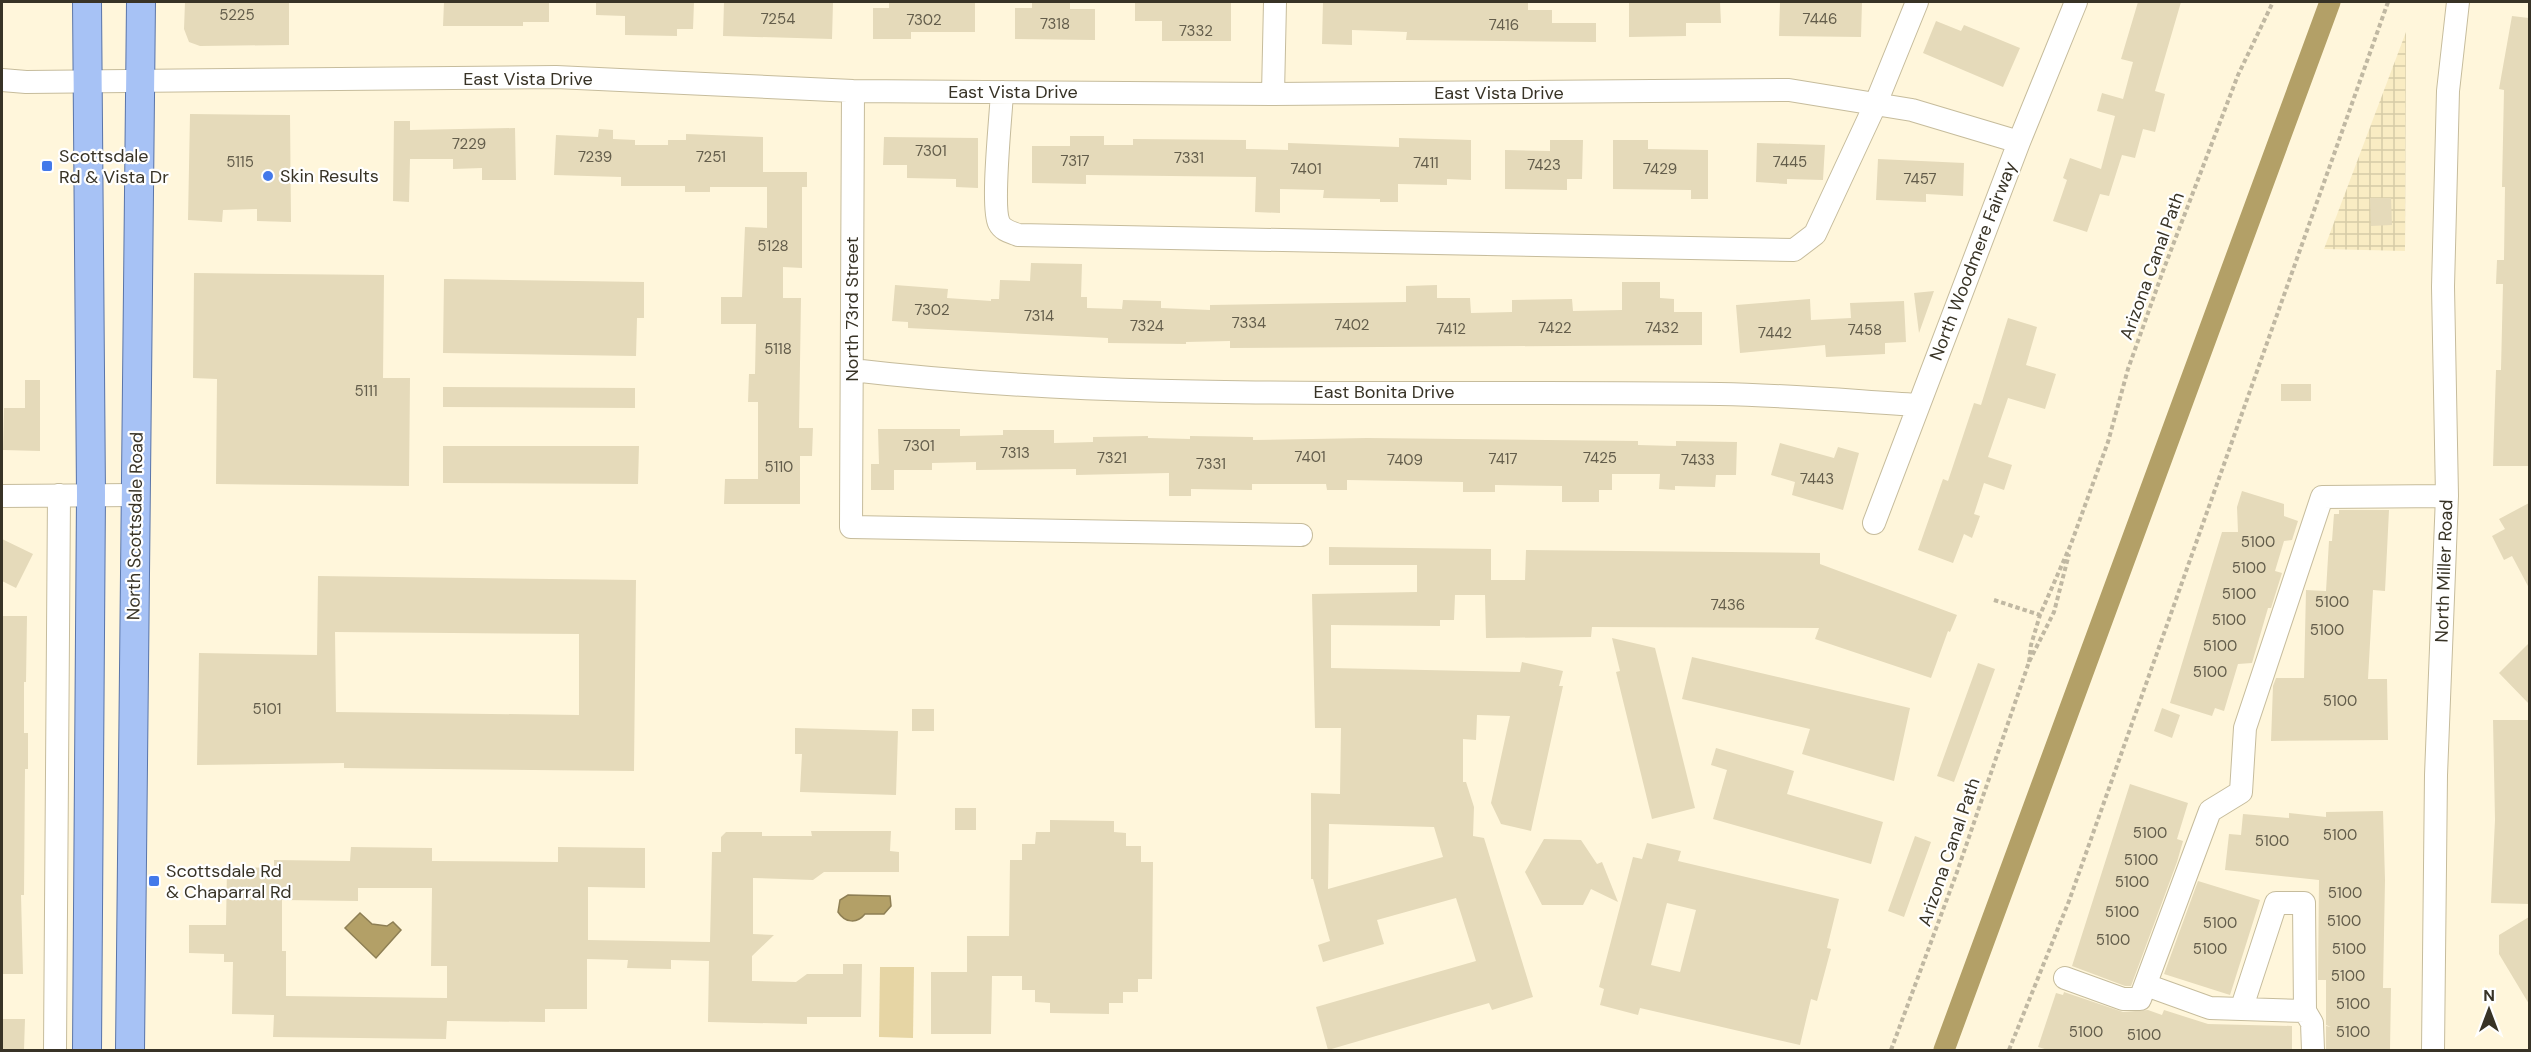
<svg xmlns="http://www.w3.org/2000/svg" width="2531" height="1052" viewBox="0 0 2531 1052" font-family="'DM Sans',sans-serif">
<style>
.industrial{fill:url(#industrial-grid)}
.pitch{fill:#e6d5a4}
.water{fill:#b3a067;stroke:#8e7f54;stroke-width:1.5}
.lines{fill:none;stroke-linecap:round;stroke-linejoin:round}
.canal{stroke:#b3a067;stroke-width:21}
.building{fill:#e5daba;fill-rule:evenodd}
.minor-casing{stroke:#c6bc9c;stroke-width:24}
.major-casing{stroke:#5a75a9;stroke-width:30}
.path{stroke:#c0b8a2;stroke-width:4;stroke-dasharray:4.5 3;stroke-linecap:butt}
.minor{stroke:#fff;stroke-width:22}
.major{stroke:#a7c2f5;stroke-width:28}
.poi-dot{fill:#4379ea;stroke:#fff;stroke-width:2}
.labels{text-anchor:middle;stroke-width:4.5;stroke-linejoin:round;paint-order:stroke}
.number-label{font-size:15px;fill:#635d4b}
.street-label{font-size:18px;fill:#383326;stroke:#fff}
.poi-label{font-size:18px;fill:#383326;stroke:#fff;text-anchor:start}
</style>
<defs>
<pattern id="industrial-grid" width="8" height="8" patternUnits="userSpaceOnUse" patternTransform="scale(1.5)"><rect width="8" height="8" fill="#f9ecc3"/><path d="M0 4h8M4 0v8" fill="none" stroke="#d6cba7"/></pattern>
</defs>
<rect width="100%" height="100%" fill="#fff6db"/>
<path class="industrial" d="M2406,32L2405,251L2324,249Z"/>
<path class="pitch" d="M880,967H914L913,1038L879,1037Z"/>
<path class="water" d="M848,895L890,896L891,906L884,914H865C857,924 845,923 838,912L840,900Z
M360,913L372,924L387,926L393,922L401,930L376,958L345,928Z"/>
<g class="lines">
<path class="canal" d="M1944,1050L2330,2"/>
</g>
<path class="building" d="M185,2H289V45L200,46L189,42L184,29Z
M444,2H549V22H523V26H443Z
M596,2H694L693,29H677V36L625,35V16L596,15Z
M724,2H833L832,39L723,36Z
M889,2H975V32H911V39H873V8H889Z
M1032,2H1070V9H1095V40L1015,39V8H1032Z
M1135,2H1231V41H1162V21H1135Z
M1323,2H1528V10H1552V23H1596V42L1406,40L1407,32L1352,30V45L1322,44Z
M1629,2H1720L1721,23H1686V36L1629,37Z
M1780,2H1862L1861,37L1779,36Z
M2138,2H2181L2155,91L2165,94L2155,132L2143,129L2135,158L2122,155L2109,196L2100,194L2087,232L2053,221L2067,180L2063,178L2070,158L2101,169L2115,116L2097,111L2102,93L2123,99L2133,62L2121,59Z
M2512,16L2529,18V466H2493L2496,370H2501L2503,284H2496L2497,260H2504L2505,187H2502L2504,90L2499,89Z
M1936,21L1961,31L1964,25L2020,48L2003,87L1923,53Z
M190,114L290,115L291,222L257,221V209L223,210L222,222L188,220Z
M394,121H410V130L515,128L516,180H482V168L453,169V159H410L409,202L393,201Z
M599,129L613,130V139L635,140V145H668V140H686V134L763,137V172H807V187H802V268L783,267V298H801L799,428H813L812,456H800V504H724L725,479H758V402H748L749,374H755L756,324H721V297H742L745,227L767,228V187H710V192H685V186H621V177L554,175L556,135L598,137Z
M1070,136H1104V145H1133V139L1246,140V149L1288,150V143L1399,147V138L1471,140V180L1447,179V185L1398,184V202H1380V199L1323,198L1324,190L1280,189V213L1255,212L1256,177L1086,175V184L1032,183V146H1070Z
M884,137L978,138V188L956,187V179L907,178V165H883Z
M1550,140H1583L1582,179H1567V190L1505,189V150L1550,151Z
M1613,140H1648V149L1708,150V199H1691V190L1613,189Z
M1757,143L1825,145L1823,180L1787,179V184L1756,182Z
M1878,159L1964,163L1963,196L1926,194V202L1876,200Z
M2370,198H2391L2392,225L2371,226Z
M1031,263L1082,264L1081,297H1087V308L1122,309L1123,300L1161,301V308L1210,310V305L1406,302V286L1437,285V298H1470L1471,313L1512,312V300L1572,299L1573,311L1622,310V282H1660V298L1674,299V312H1702V345L1230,348V341L1186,342V344L1108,343V338L908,328V322L892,321L895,285L948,289L947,298L991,301V299H999L1000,280L1030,281Z
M194,273L384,275L383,378H410L409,486L216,484L217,379L193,378Z
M444,279L644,282V318H637L636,356L443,353Z
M1934,291L1919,333L1914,293Z
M1810,299L1811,320L1851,318L1850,303L1904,301L1906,342L1885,343V354L1826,357L1825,345L1740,353L1736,305Z
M2008,318L2037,327L2026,365L2056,374L2045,409L2008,398L1988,457L2012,465L2004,490L1984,483L1974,514L1980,516L1972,538L1964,534L1953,563L1918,550L1943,479L1948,481L1974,403L1981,405Z
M25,380H40V451L3,450L4,408H25Z
M2281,384H2311V401H2281Z
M443,387L635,388V408L443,407Z
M878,429H960V436L1003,435V430H1054V443L1093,442V437L1148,436V438L1190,439V436L1253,437V440L1367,438L1638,441V445L1676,446V441L1737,442L1736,475H1716L1715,487L1675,486V490L1659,489L1660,474H1612V490H1599V502H1562V486L1495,485V492H1463V482L1347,480V490H1327L1326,484H1252V490L1191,489V496H1169V473L1076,475V469L976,470V462L932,463V470H894V490H871V464H879Z
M1780,443L1834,458L1838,447L1859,453L1843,510L1792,495L1795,482L1771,475Z
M443,446H639L638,484L443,483Z
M2242,491L2284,504V516L2298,521L2292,540L2284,541L2275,571L2282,573L2271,608H2268L2252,663L2238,664L2224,711L2215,708L2212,716L2170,703L2222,532H2238L2237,507Z
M2529,503V588L2512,556L2504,560L2492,536L2505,529L2499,519Z
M2339,510H2389L2385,591L2373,590L2368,679H2387L2388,740L2271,741L2273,686L2276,678H2304L2306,590L2326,591L2329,541H2332L2334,514H2339Z
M2,539L33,554L16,588L2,581Z
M1329,547L1491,549V580H1525L1526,550L1820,553V564L1957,615L1950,632L1948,631L1931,678L1815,639L1819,628L1592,627L1591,637L1486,638L1485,595H1455L1454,620H1440V626L1331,625V668L1520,672L1522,662L1563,671L1559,686H1563L1531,831L1501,824L1491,803L1510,716L1477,715L1476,740L1463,739V782H1466L1474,807L1473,836L1484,838L1533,997L1492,1010L1489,1003L1328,1050L1316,1007L1476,961L1456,898L1377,920L1384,944L1323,962L1318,945L1330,941L1313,879H1311V793L1340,794L1341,728H1315L1312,594L1417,592V565H1329ZM1329,824L1434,827L1443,857L1328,889Z
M318,576L636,580L634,771L344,768V763L197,765L199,653L317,655ZM335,632L579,634V715L336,712Z
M2,616H27L26,682H24V733H28V769H25L24,895H21L23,974H2Z
M1612,638L1655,648L1695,808L1652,819L1616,672L1620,671Z
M2529,643V704L2499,673Z
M1692,657L1910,708L1894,781L1802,754L1810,729L1682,699Z
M1978,663L1995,669L1954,782L1937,776Z
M2162,708L2180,715L2172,738L2154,731Z
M912,709H934V731H912Z
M2493,720H2529V904L2491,903L2495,820Z
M795,728L898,731L896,795L800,792L802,754H795Z
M1716,748L1794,771L1787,794L1883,822L1871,864L1713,819L1727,770L1711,765Z
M2130,784L2188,803L2177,839L2183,841L2177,862L2131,986H2125L2072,966Z
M955,808H976V830H955Z
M2383,811L2385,880L2383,988H2391L2390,1050H2326V1026L2331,1027L2326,1025V980H2318L2319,880L2225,870L2229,834L2241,835L2243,814L2289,818V813L2326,817V812Z
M1050,820L1114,821V832L1126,833V846H1141V862H1153L1152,979H1138V992H1123V1003H1109V1014L1050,1013V1003L1035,1002V990H1022V976H992L991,1034H931V972H967V936H1009L1010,860H1022V844H1035L1036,832H1050Z
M811,831H891L890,851L899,852V872H824L813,880L753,878V934L774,935L752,956V981L796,982L807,974H843V964H862L861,1017H807V1024L708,1022L709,961L671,960V969L627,968L628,960L587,959V1009H545V1022L447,1021L446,1039L273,1037L274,1015L232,1014L233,962H224V954L189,953V925H226L227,867L274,868V860L350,861L351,847L432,848V861L558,862V847L645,848V888L588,887V940L710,942L712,852H721V837L726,832H762V836H812ZM358,888H432L431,966H447V998L286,996V951H282V900L358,901Z
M1915,836L1931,842L1904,917L1888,911Z
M1544,839L1581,840L1597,864L1602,862L1618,902L1591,889L1583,905H1542L1525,872Z
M1647,843L1681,851L1678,861L1839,899L1827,948L1831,949L1817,1001L1811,999L1800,1045L1640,1008L1638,1015L1600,1005L1604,989L1599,987L1633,857L1642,859ZM1667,903L1696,910L1680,972L1651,965Z
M2198,881L2260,900L2230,995L2164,974Z
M2529,917V1004L2499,954V935Z
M2064,992L2123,1012L2148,1010L2162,1015L2164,1010L2208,1024L2292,1026V1050H2048L2038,1047L2056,993L2063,995Z
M2,1019H25L24,1050H2Z"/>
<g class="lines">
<defs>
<path id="minor" d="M2,80L26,82L556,77L853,91L1273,94L1789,90L1912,110L2019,142
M853,91L851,527L1301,535
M1002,92C1001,116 991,206 999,223C1003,231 1011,232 1018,235L1794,250L1815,234L1876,103L1917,2
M1273,94L1275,2
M852,370C1139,404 1430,389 1720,394C1786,395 1852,401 1918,405
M2,496L135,495
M1874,523L2019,142L2076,2
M2065,978L2123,999H2140L2210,811L2241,792L2245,728L2322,497L2447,496
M2146,985L2210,1008L2305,1011
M2242,1007L2276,903H2304L2305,1011L2312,1023L2313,1050
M55,1050L59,495
M2433,1050L2436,775L2447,496L2443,287L2448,91L2458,2"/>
<path id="major" d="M87,2L91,495L87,1050
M130,1050L141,2"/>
</defs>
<use href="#minor" class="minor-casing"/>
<use href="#major" class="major-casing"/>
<path class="path" d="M1994,600L2040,615
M2029,662L2031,645L2040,615L2071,544L2108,442L2128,369L2163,271L2238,75L2273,2
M1891,1050L1957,872L2029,662L2054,612L2069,554
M2009,1050L2069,901L2388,2"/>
<use href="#minor" class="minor"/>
<use href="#major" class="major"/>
</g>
<g class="poi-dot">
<rect x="41" y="160" width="12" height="12" rx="3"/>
<circle cx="268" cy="176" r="6"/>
<rect x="148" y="875" width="12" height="12" rx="3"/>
</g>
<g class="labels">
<g class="number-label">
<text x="237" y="20">5225</text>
<text x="778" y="24">7254</text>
<text x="1820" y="24">7446</text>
<text x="924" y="25">7302</text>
<text x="1055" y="29">7318</text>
<text x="1504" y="30">7416</text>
<text x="1196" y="36">7332</text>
<text x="469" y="149">7229</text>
<text x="931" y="156">7301</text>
<text x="595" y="162">7239</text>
<text x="711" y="162">7251</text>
<text x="1189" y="163">7331</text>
<text x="1075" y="166">7317</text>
<text x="240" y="167">5115</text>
<text x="1790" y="167">7445</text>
<text x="1426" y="168">7411</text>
<text x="1544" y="170">7423</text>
<text x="1306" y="174">7401</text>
<text x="1660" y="174">7429</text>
<text x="1920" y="184">7457</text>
<text x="773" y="251">5128</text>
<text x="932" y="315">7302</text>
<text x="1039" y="321">7314</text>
<text x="1249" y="328">7334</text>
<text x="1352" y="330">7402</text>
<text x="1147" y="331">7324</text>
<text x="1555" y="333">7422</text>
<text x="1662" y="333">7432</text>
<text x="1451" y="334">7412</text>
<text x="1865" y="335">7458</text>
<text x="1775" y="338">7442</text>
<text x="778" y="354">5118</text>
<text x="366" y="396">5111</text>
<text x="919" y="451">7301</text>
<text x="1015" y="458">7313</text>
<text x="1310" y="462">7401</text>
<text x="1112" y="463">7321</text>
<text x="1600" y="463">7425</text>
<text x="1503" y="464">7417</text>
<text x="1405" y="465">7409</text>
<text x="1698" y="465">7433</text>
<text x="1211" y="469">7331</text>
<text x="779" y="472">5110</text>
<text x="1817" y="484">7443</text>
<text x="2258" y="547">5100</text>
<text x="2249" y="573">5100</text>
<text x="2239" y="599">5100</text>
<text x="2332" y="607">5100</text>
<text x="1728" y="610">7436</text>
<text x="2229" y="625">5100</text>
<text x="2327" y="635">5100</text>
<text x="2220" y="651">5100</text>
<text x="2210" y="677">5100</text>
<text x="2340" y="706">5100</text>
<text x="267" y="714">5101</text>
<text x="2150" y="838">5100</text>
<text x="2340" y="840">5100</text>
<text x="2272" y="846">5100</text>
<text x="2141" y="865">5100</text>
<text x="2132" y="887">5100</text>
<text x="2345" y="898">5100</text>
<text x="2122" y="917">5100</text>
<text x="2344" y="926">5100</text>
<text x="2220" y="928">5100</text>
<text x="2113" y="945">5100</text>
<text x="2210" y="954">5100</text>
<text x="2349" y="954">5100</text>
<text x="2348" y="981">5100</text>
<text x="2353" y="1009">5100</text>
<text x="2086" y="1037">5100</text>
<text x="2353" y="1037">5100</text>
<text x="2144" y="1040">5100</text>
</g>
<g class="street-label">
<text x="528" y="85">East Vista Drive</text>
<text x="1013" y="98">East Vista Drive</text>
<text x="1499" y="99">East Vista Drive</text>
<text transform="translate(1973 261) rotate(-69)" y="6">North Woodmere Fairway</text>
<text transform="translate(2152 266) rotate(-70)" y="6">Arizona Canal Path</text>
<text transform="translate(852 309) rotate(-90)" y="6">North 73rd Street</text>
<text x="1384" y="398">East Bonita Drive</text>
<text transform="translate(135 526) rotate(-89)" y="6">North Scottsdale Road</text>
<text transform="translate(2444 571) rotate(-88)" y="6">North Miller Road</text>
<text transform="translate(1949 852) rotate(-71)" y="6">Arizona Canal Path</text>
</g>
<g class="poi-label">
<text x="59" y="162">Scottsdale<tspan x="59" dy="21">Rd &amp; Vista Dr</tspan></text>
<text x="280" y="182">Skin Results</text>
<text x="166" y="877">Scottsdale Rd<tspan x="166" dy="21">&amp; Chaparral Rd</tspan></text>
</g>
</g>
<rect width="2531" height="1052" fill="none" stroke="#383326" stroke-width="6"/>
<g transform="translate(2489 1010)" stroke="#ffffff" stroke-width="4.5" paint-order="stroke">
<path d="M0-4.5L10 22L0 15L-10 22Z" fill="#383326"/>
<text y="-9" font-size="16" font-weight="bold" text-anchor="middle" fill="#383326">N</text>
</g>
</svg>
